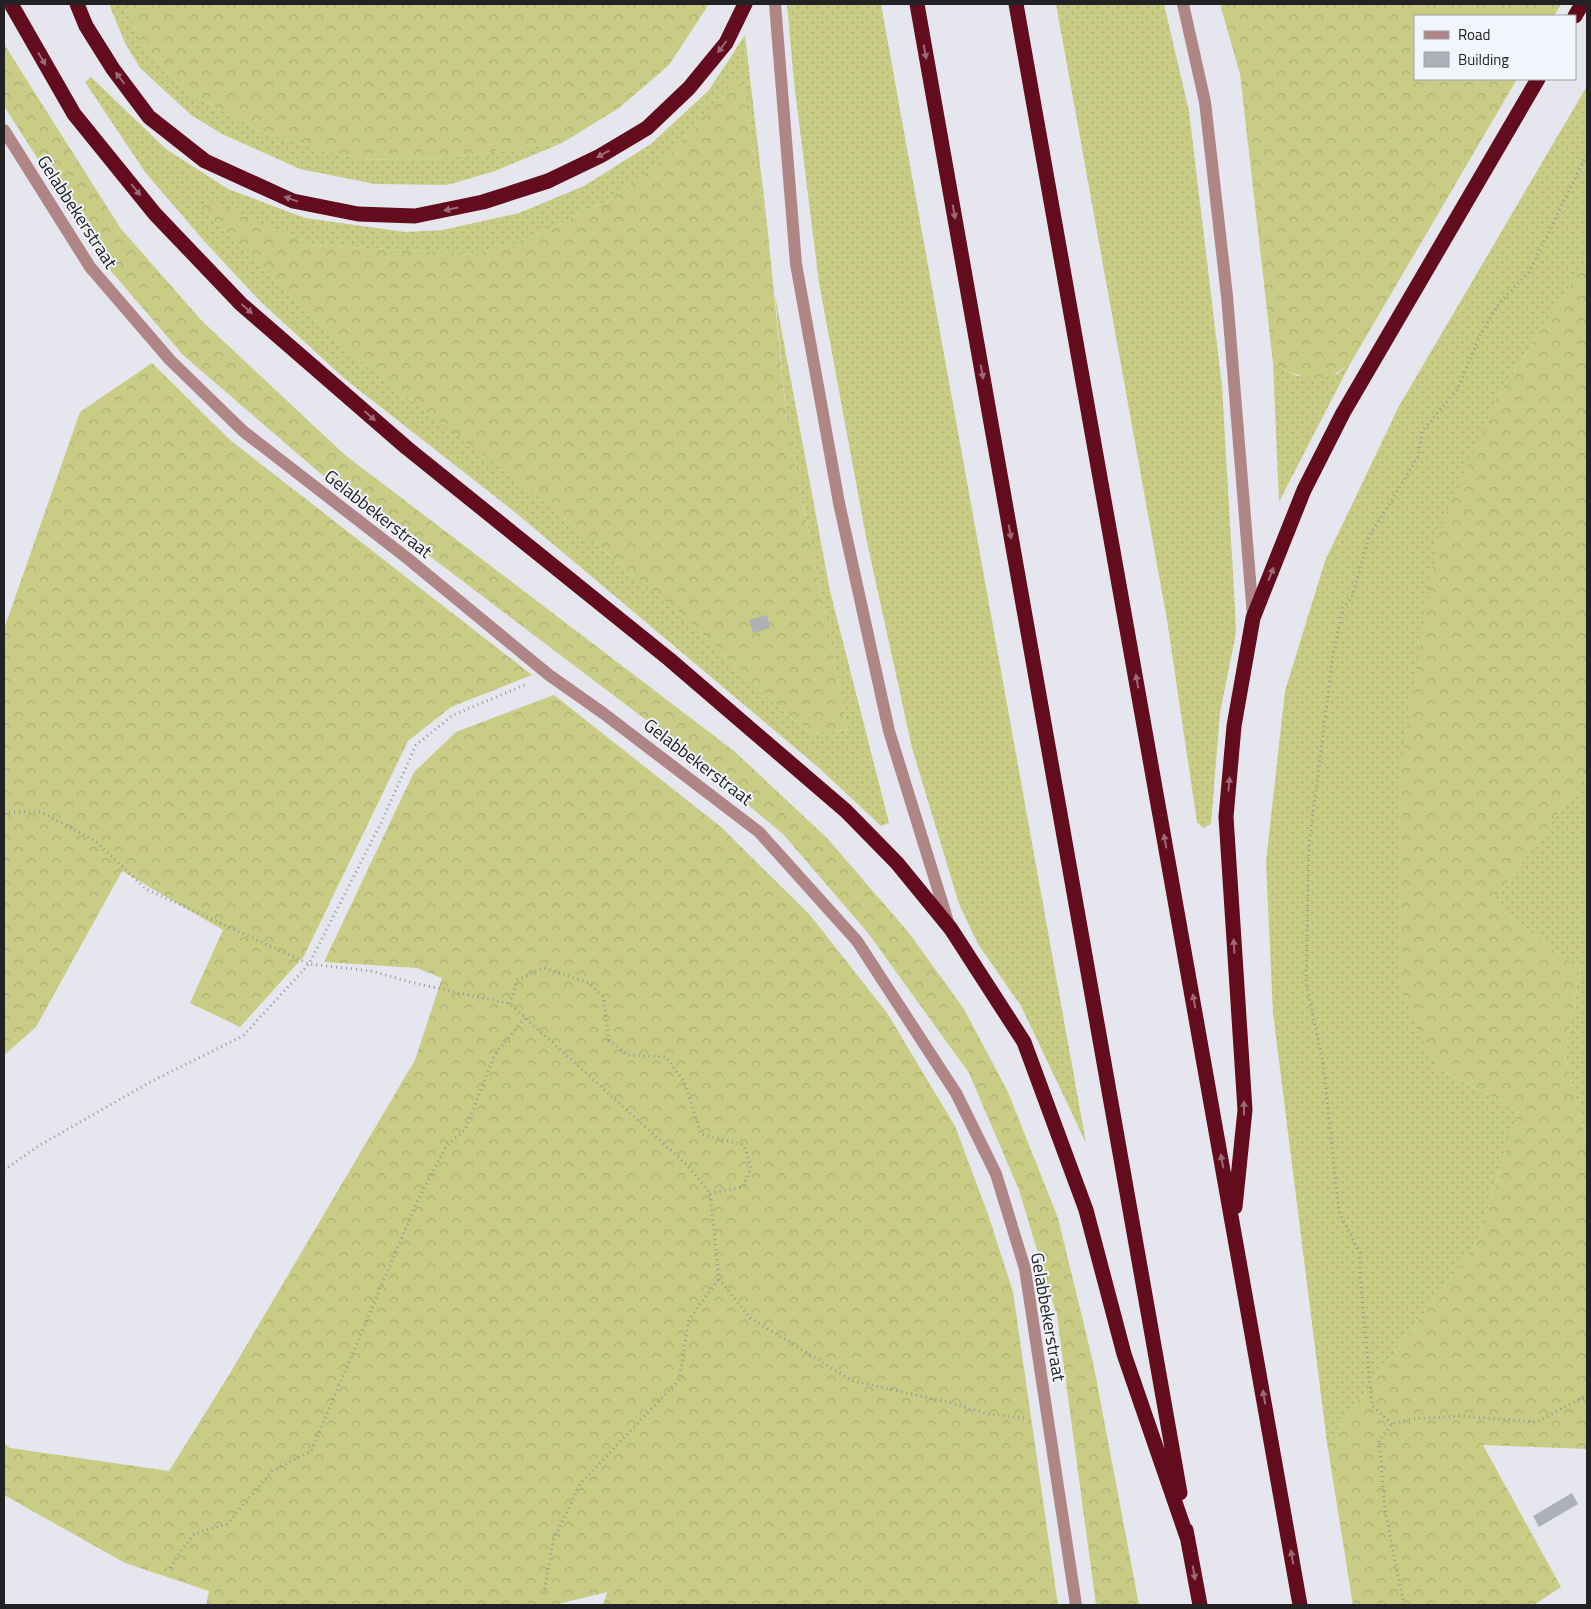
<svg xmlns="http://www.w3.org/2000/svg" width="1591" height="1609" viewBox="0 0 1591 1609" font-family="'Titillium Web',sans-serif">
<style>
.grass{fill:url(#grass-dots)}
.forest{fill:url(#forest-crowns)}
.building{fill:#aeb0b7}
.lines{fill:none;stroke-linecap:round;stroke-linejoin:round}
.path{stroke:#97979d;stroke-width:3;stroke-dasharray:1 4;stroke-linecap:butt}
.minor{stroke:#af8586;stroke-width:12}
.highway{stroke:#620c1e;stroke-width:15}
.oneway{fill:#9c6977}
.labels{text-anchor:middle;stroke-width:4;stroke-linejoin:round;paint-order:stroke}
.street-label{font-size:18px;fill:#222225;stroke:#f3f5fc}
</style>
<defs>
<pattern id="grass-dots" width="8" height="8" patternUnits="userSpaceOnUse" patternTransform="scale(1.25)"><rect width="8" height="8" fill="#c8cc84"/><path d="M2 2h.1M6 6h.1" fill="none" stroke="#acaf72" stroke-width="1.8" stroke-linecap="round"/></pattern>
<pattern id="forest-crowns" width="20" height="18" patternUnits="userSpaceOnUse" patternTransform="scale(1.25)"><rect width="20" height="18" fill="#c8cc84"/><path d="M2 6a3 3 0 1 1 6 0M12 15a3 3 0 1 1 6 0" fill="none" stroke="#acaf72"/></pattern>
</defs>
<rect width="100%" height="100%" fill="#e6e7ee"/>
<path class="grass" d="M109,4H126L140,40L185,91L264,133L360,160L446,158L562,143L495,171L447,185L375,184L300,169L222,134L191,115L140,68L125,43Z
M787,4H881L1086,1143L1021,1006L978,944L959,904L912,748L867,542L819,283L794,82Z
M1056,4H1164L1189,111L1222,386L1235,609L1236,633L1220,713L1211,824L1203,828L1197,822L1167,620Z
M745,35L768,233L743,90L736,78L675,150L611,199L537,235L477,254L314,245L265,226L202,209L339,345L534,493L681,614L779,708L810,733L848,730L787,423L775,295L830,591L889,823L881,826L818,767L516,513L345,379L261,302L204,241L145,172L85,82L91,77L166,149L228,189L305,218L405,232L442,230L519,213L584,186L651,144L709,90Z
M1587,86V260L1496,399L1436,1067L1518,1111L1477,1242L1327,1443L1273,1013L1266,862L1285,691L1325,561L1399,406Z
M1273,363L1297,376L1337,374L1350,364L1279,502Z
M1587,774V1142L1565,1056L1580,969L1492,903Z"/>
<path class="forest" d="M126,4H709L669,65L619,108L562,143L446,158L360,160L264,133L185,91L140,40Z
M1220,4H1561L1554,16H1415V79H1517L1350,364C1321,386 1303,380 1273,363L1240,74Z
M4,44L121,229L203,322L345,455L734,751L827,838L909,933L964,1009L1008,1092L1058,1218L1093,1362L1139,1605H1096L1057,1316L1019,1190L969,1073L868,933L783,834L650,723L320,473L183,355L104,263L4,106Z
M736,77L743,90L768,233L787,423L848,730L810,733L779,708L681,614L536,495L339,345L202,209L206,199L265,226L314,245L477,254L537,235L611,199L675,150Z
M1587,260V774L1492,903L1580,969L1565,1056L1587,1142V1449L1483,1445L1561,1587L1534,1605H1353L1327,1443L1477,1242L1518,1111L1436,1067L1398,985V784L1438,534L1496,399Z
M152,363L230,440L532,675L451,707L408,741L304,956L240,1027L190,1003L223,930L122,871L36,1027L4,1055V629L80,412Z
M554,695L721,827L810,915L887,1013L955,1126L989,1217L1013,1292L1058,1605H603L607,1592L554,1605H206L209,1591L125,1563L4,1495V1444L10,1448L169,1471L229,1375L415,1060L442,978L417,968L324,962L414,772L456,732Z"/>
<path class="building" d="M767,615L770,628L753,633L749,620Z
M1572,1493L1578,1504L1539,1527L1533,1516Z"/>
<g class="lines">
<path class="path" d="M4,812H41L95,841L146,889L309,964L371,971L414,983L510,1004L687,1165L710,1193L719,1279L750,1318L853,1381L948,1402L988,1414L1025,1418
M510,1004L517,980L544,968L589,983L603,997L609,1040L628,1055L666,1057L685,1083L701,1134L744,1145L751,1168L743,1187L710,1193
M4,1170L40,1145L152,1081L243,1036L309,964L381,823L416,745L453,715L525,685
M1392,1424L1372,1405L1360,1275V1253L1339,1212L1323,1063L1306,983L1309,845L1333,655L1343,608L1352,597L1369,537L1418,457L1422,431L1457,390L1480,335L1500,302L1529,272L1587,154
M171,1568L175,1559L194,1534L227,1524L272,1471L311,1451L417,1202L447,1145L465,1130L495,1054L525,1018
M544,1594L553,1541L580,1484L679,1380L689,1319L719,1279
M1404,1605L1385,1510L1379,1441L1392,1424L1413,1419L1460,1416L1537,1422L1587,1395"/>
<path class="minor" d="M775,4L796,264L839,503L889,731L949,925
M1183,4L1205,102L1227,296L1253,616
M4,130L90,267L170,360L243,431L407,558L549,675L603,713L759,832L857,941L956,1093L996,1174L1025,1269L1076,1605"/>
<path class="highway" d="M11,4L74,114L155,214L241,304L407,448L669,659L846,811L897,863L951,929L1024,1042L1086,1210L1124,1354L1188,1540
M77,4L86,26L113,69L149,117L205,161L293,201L358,214L415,216L483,202L548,181L600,156L647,128L689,88L726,43L745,4
M917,4L1180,1493
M1016,4L1300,1605
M1575,16L1582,4
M1235,1207L1245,1110L1226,817L1234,726L1253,618L1304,490L1343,413L1538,79
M1186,1530L1200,1605"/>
</g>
<defs><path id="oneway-solid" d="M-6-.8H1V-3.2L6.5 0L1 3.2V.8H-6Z" transform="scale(1.25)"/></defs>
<g class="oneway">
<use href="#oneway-solid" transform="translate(722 47) rotate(127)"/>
<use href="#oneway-solid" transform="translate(925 52) rotate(80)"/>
<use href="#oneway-solid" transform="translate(42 59) rotate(60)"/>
<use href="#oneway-solid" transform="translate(120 78) rotate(-127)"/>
<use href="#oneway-solid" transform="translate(603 154) rotate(151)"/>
<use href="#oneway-solid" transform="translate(136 190) rotate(51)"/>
<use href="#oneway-solid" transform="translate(291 199) rotate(-160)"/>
<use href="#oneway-solid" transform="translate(451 209) rotate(168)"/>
<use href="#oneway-solid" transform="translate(954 212) rotate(80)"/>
<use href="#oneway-solid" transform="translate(247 309) rotate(41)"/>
<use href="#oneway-solid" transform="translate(982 372) rotate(80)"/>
<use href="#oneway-solid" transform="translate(370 416) rotate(41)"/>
<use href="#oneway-solid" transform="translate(1010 532) rotate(80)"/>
<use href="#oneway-solid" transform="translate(1271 574) rotate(-68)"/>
<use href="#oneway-solid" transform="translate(1137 681) rotate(-100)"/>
<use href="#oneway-solid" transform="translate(1229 784) rotate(-85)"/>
<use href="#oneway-solid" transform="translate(1165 841) rotate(-100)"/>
<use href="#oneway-solid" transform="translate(1234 946) rotate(-93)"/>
<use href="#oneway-solid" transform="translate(1194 1001) rotate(-100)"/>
<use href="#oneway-solid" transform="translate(1244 1108) rotate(-90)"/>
<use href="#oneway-solid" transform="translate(1222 1161) rotate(-100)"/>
<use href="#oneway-solid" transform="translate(1264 1397) rotate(-100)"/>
<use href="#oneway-solid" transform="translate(1292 1557) rotate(-100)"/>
<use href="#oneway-solid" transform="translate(1194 1573) rotate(80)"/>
</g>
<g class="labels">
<g class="street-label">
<text transform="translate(77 212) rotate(57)" y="6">Gelabbekerstraat</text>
<text transform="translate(378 514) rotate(38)" y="6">Gelabbekerstraat</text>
<text transform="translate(698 762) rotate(37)" y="6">Gelabbekerstraat</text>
<text transform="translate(1048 1317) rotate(80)" y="6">Gelabbekerstraat</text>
</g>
</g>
<rect width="1591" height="1609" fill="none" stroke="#222225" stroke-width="10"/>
<rect x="1414" y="15" width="162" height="65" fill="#f3f5fc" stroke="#9fa1a6"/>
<rect x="1424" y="31" width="25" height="8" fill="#af8586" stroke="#9fa1a6"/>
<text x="1458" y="40" font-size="15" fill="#222225">Road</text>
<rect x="1424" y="52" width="25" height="15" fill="#aeb0b7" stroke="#9fa1a6"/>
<text x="1458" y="65" font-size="15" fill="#222225">Building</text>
</svg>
